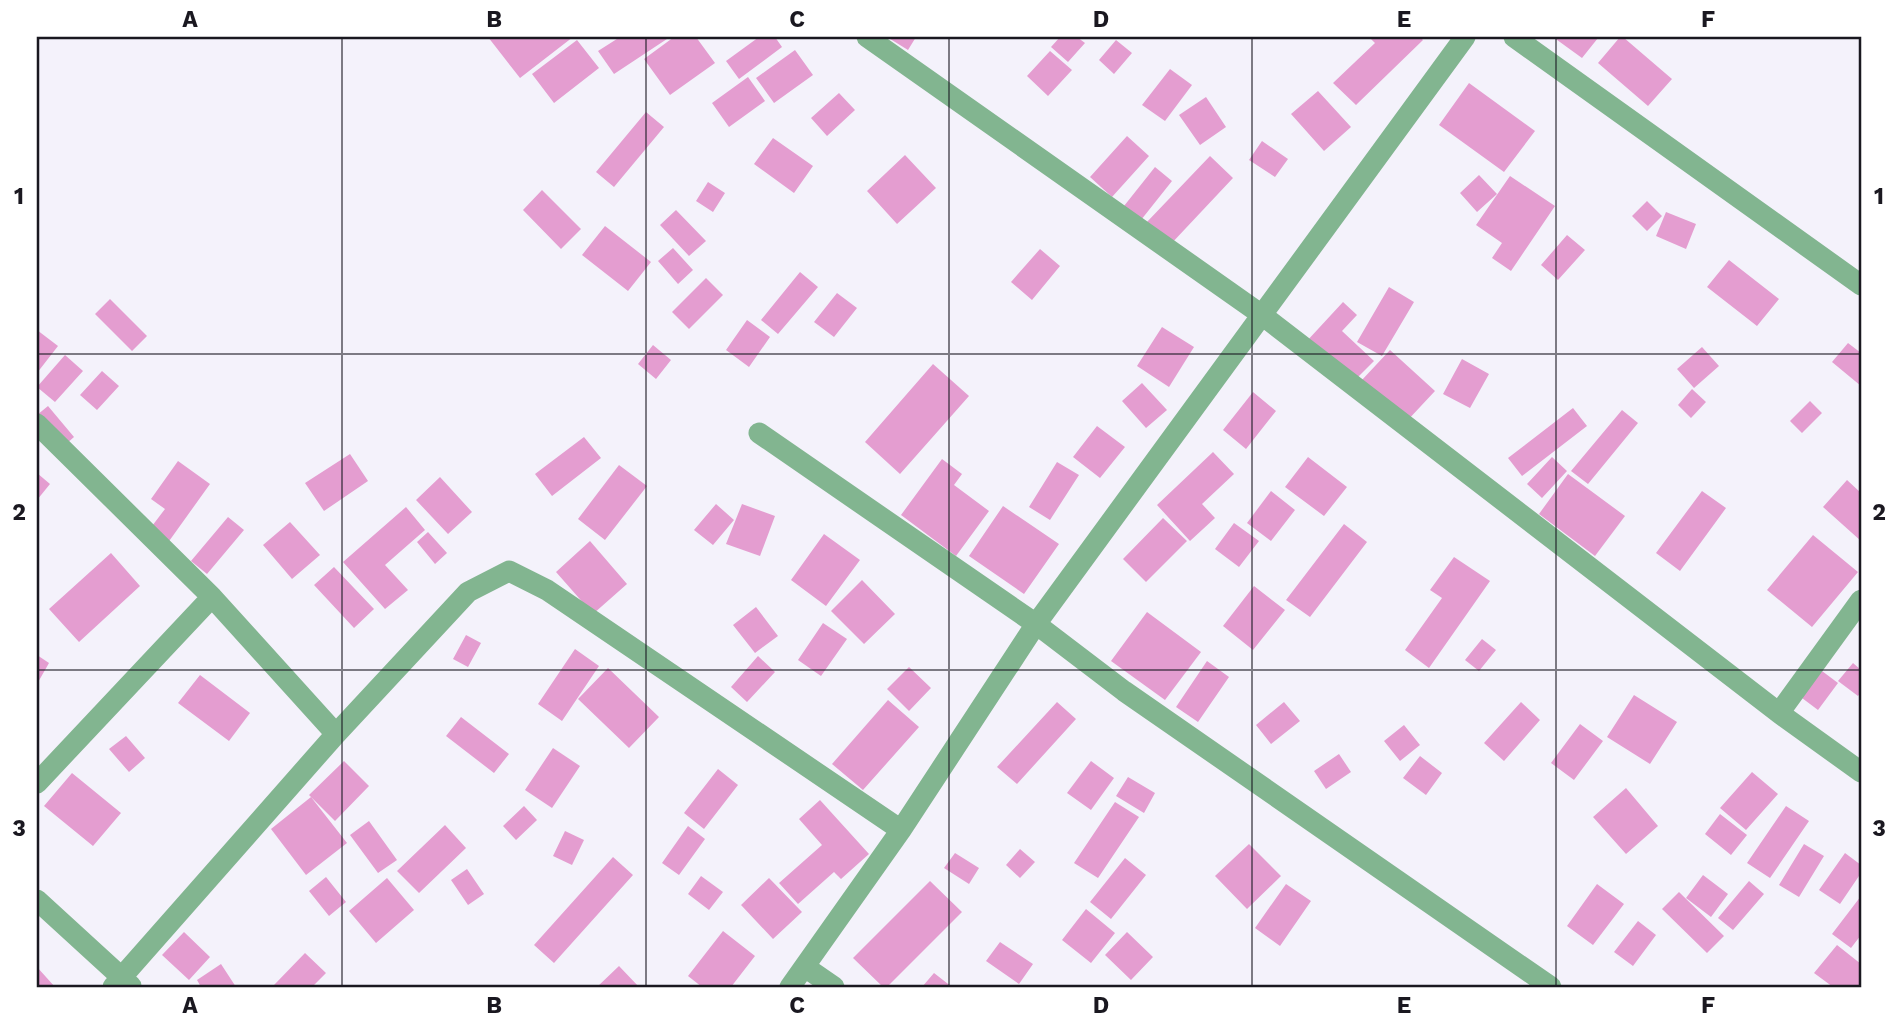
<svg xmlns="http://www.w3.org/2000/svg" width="1898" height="1024" viewBox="0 0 1898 1024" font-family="'Work Sans',sans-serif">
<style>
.building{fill:#e49dd0}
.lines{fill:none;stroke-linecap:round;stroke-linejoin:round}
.street{stroke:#82b590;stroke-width:21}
.grid{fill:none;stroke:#1a1820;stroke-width:2;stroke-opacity:0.55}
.neatline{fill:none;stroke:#1a1820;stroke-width:2.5}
.grid-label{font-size:23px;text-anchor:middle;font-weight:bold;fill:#1a1820}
</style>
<rect width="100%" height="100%" fill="#f4f2fb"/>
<path class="building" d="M488,37H573L520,78Z
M620,37H670L614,74L598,51Z
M674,37H696L715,63L670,95L644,59Z
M759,37H775L782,47L739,79L726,61Z
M887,37H916L908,50Z
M1060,37H1077L1085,43L1068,62L1051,47Z
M1369,37H1420L1423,40L1356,105L1333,83L1375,43Z
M1553,37H1597L1598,38L1582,58Z
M1620,37H1623L1672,79L1648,106L1598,63Z
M577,40L599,68L554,103L532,74Z
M1116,40L1132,53L1114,74L1099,60Z
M795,50L813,75L774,103L756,78Z
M1050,51L1072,70L1048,96L1027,76Z
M1170,69L1192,85L1165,121L1142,105Z
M748,77L765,101L729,127L712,103Z
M1469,83L1535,131L1504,172L1439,125Z
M1318,91L1351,127L1324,151L1291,114Z
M839,93L855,110L827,136L811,118Z
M1206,97L1226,127L1200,145L1179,115Z
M646,112L664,127L614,187L596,172Z
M1127,136L1149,156L1112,197L1090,177Z
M773,138L813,166L794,193L754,164Z
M1262,141L1288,159L1275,177L1249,160Z
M905,155L936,188L897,224L867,191Z
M1210,156L1233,178L1170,245L1146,223Z
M1155,167L1172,181L1141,220L1124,206Z
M1479,175L1497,194L1477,212L1460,193Z
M1510,176L1555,206L1511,271L1492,258L1502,243L1476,225Z
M708,182L725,193L713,212L696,201Z
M542,190L581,229L561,249L523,210Z
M1647,201L1662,216L1647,231L1632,216Z
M676,210L706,241L689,256L660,225Z
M1666,212L1696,224L1686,249L1656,236Z
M605,226L651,262L628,291L582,255Z
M1567,235L1585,250L1558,280L1541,265Z
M673,248L693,270L678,284L658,261Z
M1040,249L1060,266L1032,300L1011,282Z
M1729,260L1779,299L1757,326L1707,287Z
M800,272L818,287L778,334L761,320Z
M706,278L723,295L689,329L672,312Z
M1389,287L1414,302L1382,356L1357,342Z
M837,293L857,308L834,337L814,322Z
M110,299L147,336L132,351L95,314Z
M1343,302L1357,315L1342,331L1374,361L1351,384L1306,342Z
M747,320L770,337L749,367L726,350Z
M1162,327L1194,347L1169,387L1137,366Z
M37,330L58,346L37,373Z
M1848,343L1861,353V386L1832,362Z
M653,345L671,360L656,379L638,364Z
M1702,347L1719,366L1694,388L1677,369Z
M1390,350L1435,391L1406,422L1361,381Z
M65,355L83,371L55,402L37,387Z
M1462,359L1489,374L1470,408L1443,394Z
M933,364L969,396L900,474L865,442Z
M102,371L119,386L97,410L80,395Z
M1142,383L1167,410L1146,428L1122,401Z
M1692,389L1706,402L1691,418L1678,405Z
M1253,392L1276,411L1246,449L1223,430Z
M1810,401L1822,413L1802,433L1790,421Z
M48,406L74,437L57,452L37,415Z
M1573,408L1587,426L1522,476L1508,458Z
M1622,410L1638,423L1588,484L1571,471Z
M1097,426L1125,447L1100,478L1073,457Z
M584,437L601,458L552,496L535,474Z
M1213,452L1234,474L1202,504L1215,518L1190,541L1157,505Z
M350,454L368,481L324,511L305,483Z
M1308,457L1347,487L1324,516L1285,487Z
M1552,457L1567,471L1542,498L1527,484Z
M942,459L962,474L954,485L989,511L956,556L901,515Z
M178,461L210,484L167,544L149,530L165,509L151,499Z
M1057,462L1079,475L1050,520L1029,507Z
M619,465L647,486L605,540L578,519Z
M37,473L50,484L37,500Z
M1568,474L1625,516L1595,556L1539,514Z
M440,477L472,512L448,534L416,500Z
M1847,480L1861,493V541L1823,507Z
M1271,491L1295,510L1271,541L1247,523Z
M1702,491L1726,508L1680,571L1656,553Z
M716,504L734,520L713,545L694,530Z
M742,504L775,516L760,556L726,544Z
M1003,506L1059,544L1024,594L969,556Z
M406,507L425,530L385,565L408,590L385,609L343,562Z
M228,517L244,530L207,574L191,561Z
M1163,518L1187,541L1146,582L1123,559Z
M290,522L320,555L292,579L263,545Z
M1234,523L1259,541L1239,567L1215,549Z
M1344,524L1367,542L1310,617L1286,600Z
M428,532L447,553L435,564L417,542Z
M824,534L860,560L826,606L791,580Z
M1813,535L1858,572L1812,627L1767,590Z
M590,541L627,584L593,614L556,572Z
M111,553L140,586L79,642L49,609Z
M1454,557L1490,581L1429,668L1405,650L1442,598L1430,590Z
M334,567L374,609L354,628L314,585Z
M862,580L895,614L864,644L831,611Z
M1254,586L1285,610L1253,650L1223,626Z
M756,607L778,636L755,653L733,625Z
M1147,612L1201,652L1165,700L1111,661Z
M823,623L847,639L821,676L798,660Z
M466,635L481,643L468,667L453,659Z
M1482,639L1496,650L1479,671L1465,660Z
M575,649L599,666L562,721L538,704Z
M37,655L49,663L37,684Z
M758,656L775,672L747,702L731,687Z
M1207,661L1229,677L1198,722L1176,707Z
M1853,663L1861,670V692L1858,696L1838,681Z
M909,667L931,688L909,711L887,689Z
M608,668L659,717L629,748L578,699Z
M1818,668L1838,683L1818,710L1798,695Z
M200,675L250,713L229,741L178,703Z
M1634,695L1677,722L1650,764L1607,737Z
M888,700L919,727L863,790L832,764Z
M1057,702L1076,719L1017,784L997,767Z
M1284,702L1300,721L1271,744L1256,725Z
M1521,702L1540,720L1504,761L1484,743Z
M461,717L509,754L494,773L446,736Z
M1580,724L1603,741L1574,780L1551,763Z
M1404,725L1420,745L1400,761L1384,741Z
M126,736L145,758L129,772L109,749Z
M553,748L580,766L552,808L525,790Z
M1339,754L1351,772L1326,789L1314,771Z
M1420,756L1442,773L1426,795L1403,778Z
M344,761L369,786L335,821L309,795Z
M1091,761L1114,778L1091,810L1067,793Z
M718,769L738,785L704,829L684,813Z
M1752,772L1778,794L1746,830L1720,808Z
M72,773L121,813L93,846L44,806Z
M1128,777L1155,793L1144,813L1116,796Z
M1626,788L1658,826L1626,854L1593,817Z
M311,797L347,843L306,875L271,829Z
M820,800L869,854L841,879L834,872L798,904L779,883L822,845L799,819Z
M1115,802L1139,817L1098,878L1074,863Z
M524,806L537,820L516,840L503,826Z
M1786,806L1809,821L1770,878L1747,863Z
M1720,814L1747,835L1731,855L1705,834Z
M369,821L397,860L378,873L350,835Z
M445,825L466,848L419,893L397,871Z
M688,826L705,839L679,875L662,863Z
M565,831L584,840L572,865L553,856Z
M1249,844L1281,876L1247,909L1215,876Z
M1804,844L1824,856L1799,897L1779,885Z
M1020,849L1035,862L1020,878L1006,865Z
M955,853L979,868L969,884L944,868Z
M1845,853L1861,865V873L1840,904L1819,890Z
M613,857L633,875L554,963L534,945Z
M1125,858L1146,875L1111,919L1090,902Z
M467,869L484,894L468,905L451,880Z
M1703,875L1728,894L1711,917L1686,898Z
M701,876L723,892L709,910L688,894Z
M326,877L346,902L329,916L309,891Z
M387,878L414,910L376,943L349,911Z
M769,878L802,912L773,939L741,905Z
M930,881L962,912L887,987H883L853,958Z
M1749,881L1764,894L1733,930L1718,918Z
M1286,884L1311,901L1280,946L1255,928Z
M1597,884L1624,904L1593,945L1567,926Z
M1679,892L1724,936L1707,953L1662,909Z
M1861,896V935L1851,948L1832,934Z
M1086,909L1115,933L1091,963L1062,940Z
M1638,921L1656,935L1633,966L1614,952Z
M723,931L755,956L731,987H702L688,976Z
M184,932L210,957L189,980L162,955Z
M1127,932L1153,957L1131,980L1105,955Z
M1000,942L1033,964L1019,984L986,961Z
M1837,945L1861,964V987H1833L1814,973Z
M305,953L326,973L312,987H276L274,985Z
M221,964L236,987H201L197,980Z
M619,966L639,987H597Z
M37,967L55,987H37Z
M934,973L952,987H922Z"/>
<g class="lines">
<path class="street" d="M867,37L1262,315L1779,713L1861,772
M1514,37L1861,285
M37,424L212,597L336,734
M759,433L1036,624L1124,691L1551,987
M1779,713L1861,600
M37,783L212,597
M37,900L131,986
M805,967L834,987
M113,987L336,734L468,592L509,571L547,590L901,830
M790,987L901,830L1036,624L1465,37"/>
</g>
<path class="grid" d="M342,37V987M646,37V987M949,37V987M1252,37V987M1556,37V987M37,354H1861M37,670H1861"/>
<rect width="1898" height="1024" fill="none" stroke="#ffffff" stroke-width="77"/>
<rect x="38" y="38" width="1822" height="948" class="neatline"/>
<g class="grid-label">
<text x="190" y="27">A</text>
<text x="494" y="27">B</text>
<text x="797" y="27">C</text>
<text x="1101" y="27">D</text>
<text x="1404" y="27">E</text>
<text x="1708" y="27">F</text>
<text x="19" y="204">1</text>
<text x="1879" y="204">1</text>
<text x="19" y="520">2</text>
<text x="1879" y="520">2</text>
<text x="19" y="836">3</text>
<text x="1879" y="836">3</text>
<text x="190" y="1013">A</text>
<text x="494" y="1013">B</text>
<text x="797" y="1013">C</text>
<text x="1101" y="1013">D</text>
<text x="1404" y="1013">E</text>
<text x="1708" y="1013">F</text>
</g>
</svg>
